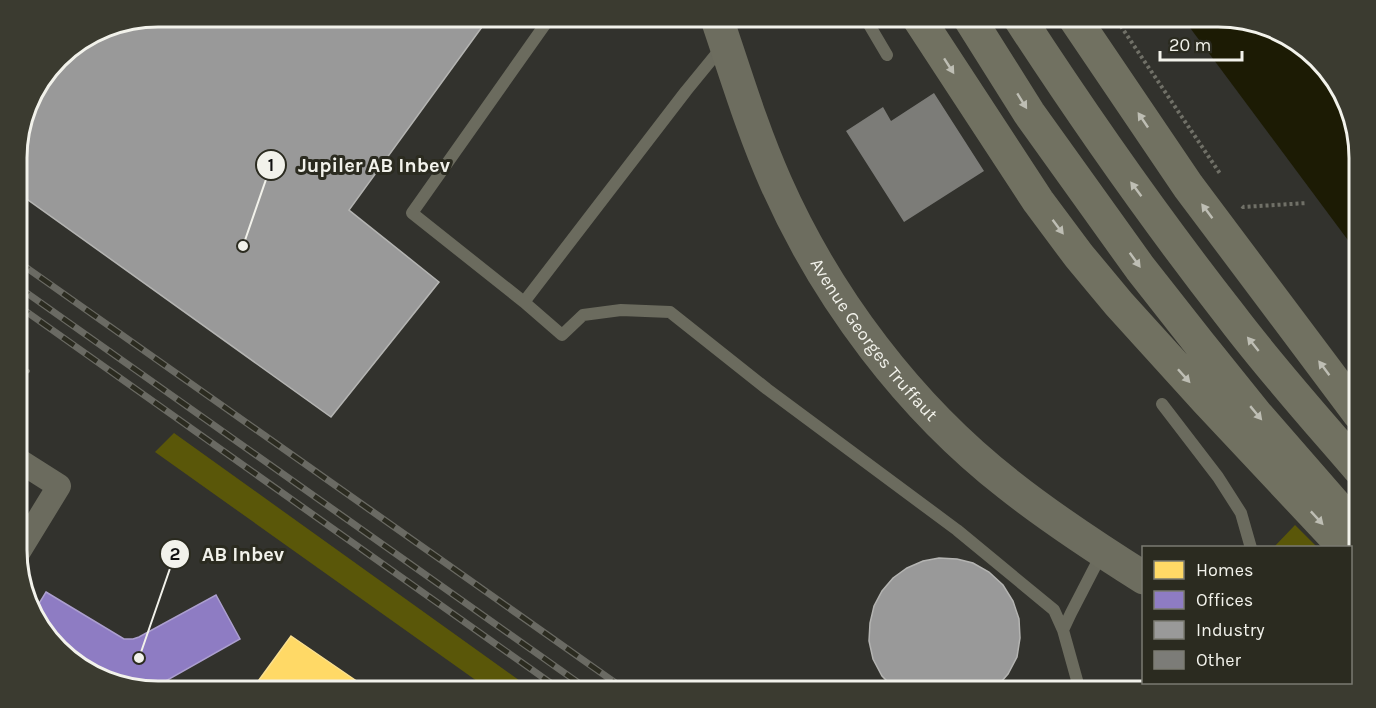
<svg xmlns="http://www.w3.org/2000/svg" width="1376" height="708" viewBox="0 0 1376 708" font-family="Karla,sans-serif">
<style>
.green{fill:#5a5709}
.water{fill:#1c1b04}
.homes{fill:#ffd966;stroke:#fbe08e;stroke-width:1.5}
.offices{fill:#8e7cc3;stroke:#ac9fcf;stroke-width:1.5}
.industry{fill:#999;stroke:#b4b4b2;stroke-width:1.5}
.building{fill:#7c7c78}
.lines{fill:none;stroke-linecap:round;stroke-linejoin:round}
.path{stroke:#707067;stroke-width:4;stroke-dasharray:3 3;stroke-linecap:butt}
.lane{stroke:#6b6b5e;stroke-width:12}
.street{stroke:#6b6b5e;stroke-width:24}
.secondary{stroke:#6d6d5f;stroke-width:33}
.highway{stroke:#717161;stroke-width:33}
.rail-casing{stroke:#6a6a63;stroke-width:7}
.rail{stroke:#2b2b20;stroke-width:4.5;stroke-dasharray:14;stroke-linecap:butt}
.oneway{fill:#bebeb4}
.labels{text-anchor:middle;stroke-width:6;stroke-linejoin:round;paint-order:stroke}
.street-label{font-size:18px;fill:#f2f2eb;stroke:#2b2b20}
.rim{fill:none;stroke:#f2f2eb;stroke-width:3}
.leader{fill:none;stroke:#f2f2eb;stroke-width:2}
.callout-dot{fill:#f2f2eb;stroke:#2b2b20;stroke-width:2}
.mark-label{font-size:18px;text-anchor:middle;font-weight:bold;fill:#111}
.callout-label{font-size:20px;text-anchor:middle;font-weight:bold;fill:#f2f2eb;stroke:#2b2b20;stroke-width:6;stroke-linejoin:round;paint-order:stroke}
</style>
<rect width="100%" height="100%" fill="#32322d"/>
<path class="green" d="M174,433L534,691H491L155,452Z
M1295,525L1317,547H1274Z"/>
<path class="water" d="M1182,17H1218L1281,31L1335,79L1358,140L1359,255Z"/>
<path class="homes" d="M291,636L371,691H251Z"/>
<path class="offices" d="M46,592L124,639H133L139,637L216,595L240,639L162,683L156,691L95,677L45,636L35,610Z"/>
<path class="industry" d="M158,16H490L349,210L439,282L331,417L17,192V148L31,95L64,52L104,27Z
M939,558L957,559L973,563L989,572L1003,585L1013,601L1019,619L1020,638L1017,657L1008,674L993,691H897L882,676L873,659L869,641L870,623L874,606L882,591L893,578L907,568L923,561Z"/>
<path class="building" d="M934,93L984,171L904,222L846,131L883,107L891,121Z"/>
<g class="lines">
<path class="path" d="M1114,16L1221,175
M1242,206L1243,207L1307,203
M17,363L28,371L17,382"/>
<path class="lane" d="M551,16L412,213L524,302L562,335L583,315L621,310L670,312L767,389L957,530L1054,610L1063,630L1080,691
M864,16L887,55
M524,302L686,91L722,47
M1162,404L1218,477L1241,513L1251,548
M1063,630L1071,613L1102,553"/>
<path class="street" d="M18,460L59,486L18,553"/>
<path class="secondary" id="s1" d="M716,16C735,72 752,129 776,183C827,298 909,407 1009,485C1052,519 1098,549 1144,578"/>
<path class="highway" d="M917,16L1038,201L1079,256L1119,304L1207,401L1345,548
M968,16L1029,113L1140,268L1199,343L1257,415L1346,517
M1018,16C1085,119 1155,219 1231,316C1271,369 1316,419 1359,469
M1073,16L1188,186L1359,414"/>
<defs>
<path id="rail" d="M17,261L627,691
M17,286L590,691
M17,305L562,691"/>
</defs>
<use href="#rail" class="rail-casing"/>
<use href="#rail" class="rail"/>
</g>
<defs><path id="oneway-solid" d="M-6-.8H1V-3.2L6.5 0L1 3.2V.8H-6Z" transform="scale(1.5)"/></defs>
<g class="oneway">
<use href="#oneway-solid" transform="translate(949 66) rotate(57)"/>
<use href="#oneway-solid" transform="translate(1022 101) rotate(58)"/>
<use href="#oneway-solid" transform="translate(1143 120) rotate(-124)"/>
<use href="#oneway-solid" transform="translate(1136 189) rotate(-127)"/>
<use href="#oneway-solid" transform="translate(1207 211) rotate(-127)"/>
<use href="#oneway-solid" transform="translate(1058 227) rotate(53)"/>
<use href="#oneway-solid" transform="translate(1135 260) rotate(54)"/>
<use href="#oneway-solid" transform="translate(1253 344) rotate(-129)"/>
<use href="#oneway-solid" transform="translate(1324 368) rotate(-127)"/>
<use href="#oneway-solid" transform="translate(1184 376) rotate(48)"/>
<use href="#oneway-solid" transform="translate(1256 413) rotate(50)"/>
<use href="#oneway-solid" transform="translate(1317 518) rotate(47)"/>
</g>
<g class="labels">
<g class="street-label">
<text dy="6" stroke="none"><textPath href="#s1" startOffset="363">Avenue Georges Truffaut</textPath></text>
</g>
</g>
<path d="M0 0H1376V708H0ZM158 27H1218A131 131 0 0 1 1349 158V550A131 131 0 0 1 1218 681H158A131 131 0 0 1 27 550V158A131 131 0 0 1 158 27Z" fill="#3b3b30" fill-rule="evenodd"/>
<path class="rim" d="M158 27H1218A131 131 0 0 1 1349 158V550A131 131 0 0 1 1218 681H158A131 131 0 0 1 27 550V158A131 131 0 0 1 158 27Z"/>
<path class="leader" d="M243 246L271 165M139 658L175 554"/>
<g class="callout-dot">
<circle cx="243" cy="246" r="6"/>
<circle cx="139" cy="658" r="6"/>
<circle cx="271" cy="165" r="15"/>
<circle cx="175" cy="554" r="15"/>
</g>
<g class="mark-label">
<text x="271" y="171">1</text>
<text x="175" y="560">2</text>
</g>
<g class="callout-label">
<text x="374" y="172">Jupiler AB Inbev</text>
<text x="243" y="561">AB Inbev</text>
</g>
<rect x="1142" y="546" width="210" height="138" fill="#2b2b20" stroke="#7b7b71" stroke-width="1.5"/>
<rect x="1154" y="561" width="30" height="18" fill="#ffd966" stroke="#7b7b71" stroke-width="1.5"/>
<text x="1196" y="576" font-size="18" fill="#f2f2eb">Homes</text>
<rect x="1154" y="591" width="30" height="18" fill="#8e7cc3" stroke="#7b7b71" stroke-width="1.5"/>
<text x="1196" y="606" font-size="18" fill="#f2f2eb">Offices</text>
<rect x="1154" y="621" width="30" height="18" fill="#999999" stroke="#7b7b71" stroke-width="1.5"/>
<text x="1196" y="636" font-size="18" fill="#f2f2eb">Industry</text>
<rect x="1154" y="651" width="30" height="18" fill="#7c7c78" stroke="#7b7b71" stroke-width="1.5"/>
<text x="1196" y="666" font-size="18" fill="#f2f2eb">Other</text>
<path d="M1160 51v9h82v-9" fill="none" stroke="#f2f2eb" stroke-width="3"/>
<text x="1169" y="51" font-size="18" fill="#f2f2eb" stroke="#2b2b20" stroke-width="4.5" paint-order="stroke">20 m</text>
</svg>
